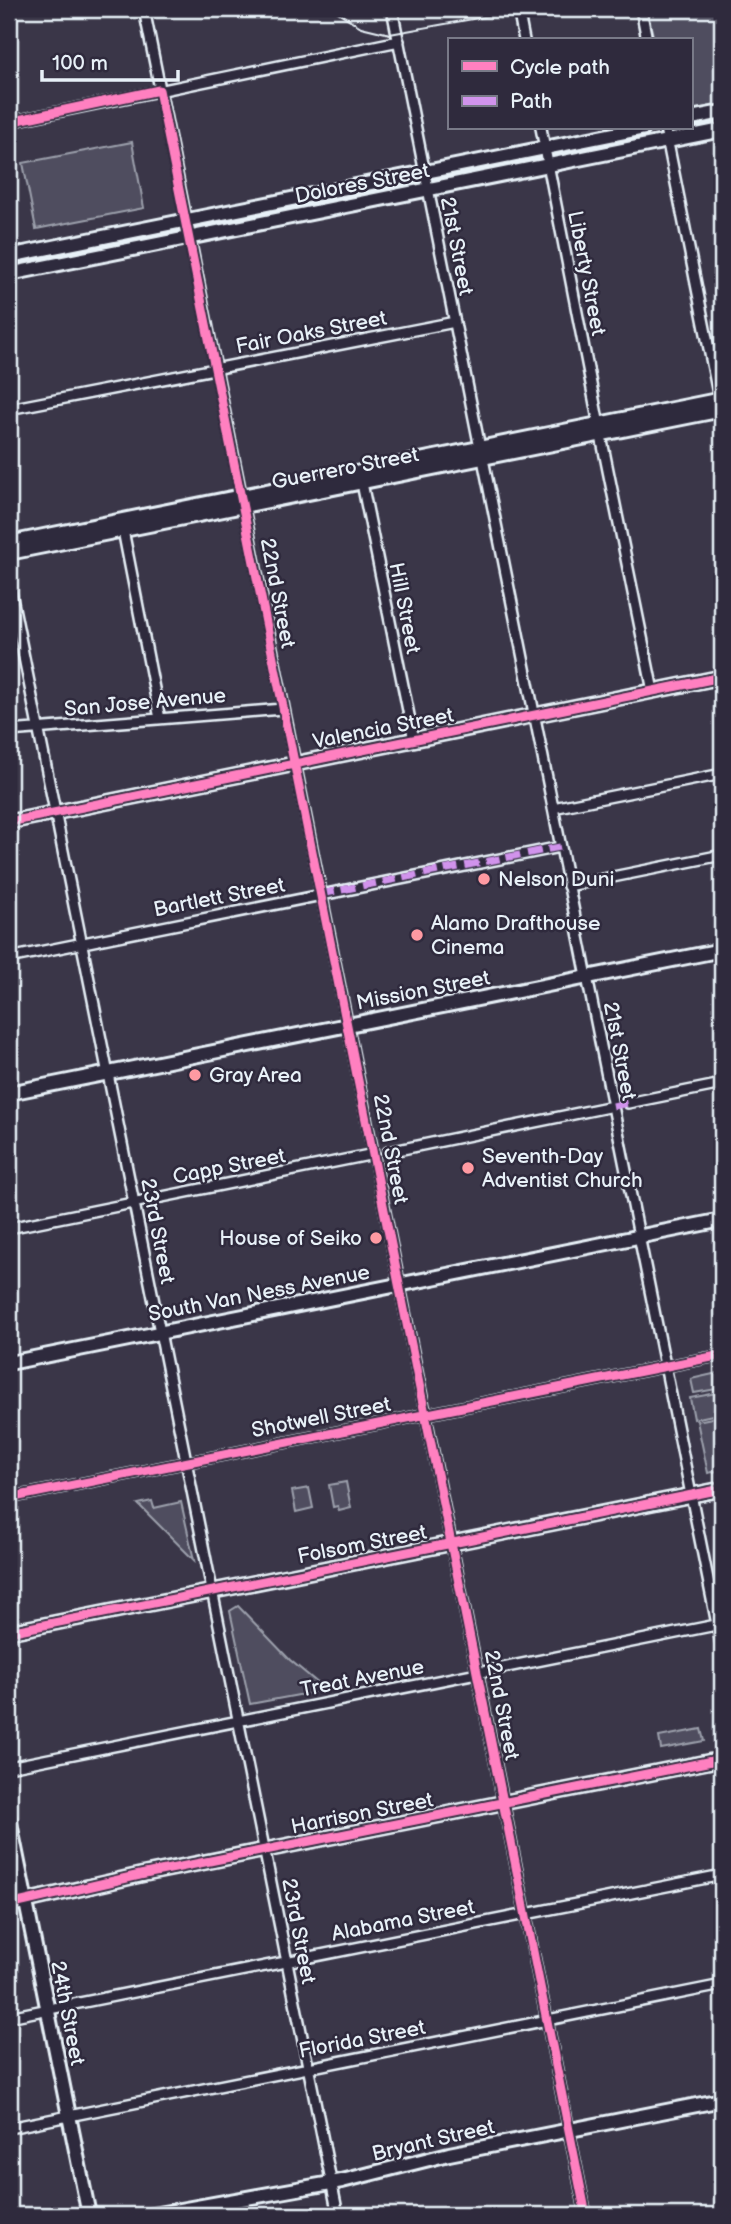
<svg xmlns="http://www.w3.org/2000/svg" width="731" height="2224" viewBox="0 0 731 2224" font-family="'Balsamiq Sans',sans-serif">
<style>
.green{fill:#504e5f;stroke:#9ca0ac;stroke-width:2}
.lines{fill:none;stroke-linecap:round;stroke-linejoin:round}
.street-casing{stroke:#e8f1f8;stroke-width:14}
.secondary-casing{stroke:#e8f1f8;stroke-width:18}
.street{stroke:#2f2a3d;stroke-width:9}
.secondary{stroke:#2f2a3d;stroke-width:12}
.tram{stroke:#e8f1f8;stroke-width:2}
.quiet{stroke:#d193ec;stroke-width:7;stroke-dasharray:14 7;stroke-linecap:butt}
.cycleway-casing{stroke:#2f2a3d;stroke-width:13}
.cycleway{stroke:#ff80c0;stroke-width:9}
.poi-dot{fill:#ff9aa2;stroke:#2f2a3d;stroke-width:2.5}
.labels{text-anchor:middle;stroke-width:5;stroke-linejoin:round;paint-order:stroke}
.street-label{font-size:21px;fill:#e8f1f8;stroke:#2f2a3d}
.poi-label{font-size:21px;fill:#e8f1f8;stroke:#2f2a3d;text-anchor:start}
</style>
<rect width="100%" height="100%" fill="#3a3648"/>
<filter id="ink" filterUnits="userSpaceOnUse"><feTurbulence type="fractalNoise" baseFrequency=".0143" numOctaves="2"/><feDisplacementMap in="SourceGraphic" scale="14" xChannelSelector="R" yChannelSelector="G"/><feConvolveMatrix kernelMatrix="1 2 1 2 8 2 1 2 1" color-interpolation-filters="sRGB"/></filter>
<g filter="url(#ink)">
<path class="green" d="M647,9H722V104L691,110V40H654Z
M132,142L144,208L36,229L23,163Z
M722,1372V1388L694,1393L691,1379Z
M722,1392V1413L694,1419L690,1398Z
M722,1416V1470L708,1473L697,1421Z
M346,1482L351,1508L339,1511L338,1506L333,1507L329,1485Z
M309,1488L313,1508L296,1512L292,1491Z
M152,1501L154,1508L181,1502L194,1560L138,1504Z
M238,1606L290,1660L326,1690L250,1704L230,1611Z
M701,1729L704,1741L661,1749L659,1737Z"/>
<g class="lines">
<defs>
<path id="street" d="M144,9L586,2215
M392,9L480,448
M518,9L524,40
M641,9L647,40
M9,122L399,41
M541,128L599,425
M665,128L720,404
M9,409L455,322
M601,436L653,691
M483,459L722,1649
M362,483L414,740
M123,530L160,719
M9,583L338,2215
M9,731L283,709
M553,808L722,774
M568,886L722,855
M9,958L560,847
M628,1103L722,1084
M388,1152L613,1106
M9,1228L374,1154
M9,1498L722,1355
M9,1767L721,1624
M9,2017L722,1875
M9,2128L722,1985"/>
<path id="secondary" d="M691,118L722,112
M9,256L644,128
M9,274L722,130
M9,543L722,399
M9,553L722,410
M9,822L722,677
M9,1093L722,950
M9,1363L722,1220
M9,1632L722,1489
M9,1818L89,2215
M9,1905L140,1875L722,1759
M152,2215L342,2181L449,2154L722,2100"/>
</defs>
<use href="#street" class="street-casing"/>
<use href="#secondary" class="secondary-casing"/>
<use href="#street" class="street"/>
<use href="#secondary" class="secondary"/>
<path class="tram" d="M333,9L361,27L390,34L528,9"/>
<path class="quiet" d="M321,894L560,847
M613,1106L628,1103"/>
<defs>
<path id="cycleway" d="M9,122L159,90L586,2215
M9,822L722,677
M9,1498L722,1355
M9,1632L722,1489
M9,1905L140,1875L722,1759"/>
</defs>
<use href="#cycleway" class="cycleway-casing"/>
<use href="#cycleway" class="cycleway"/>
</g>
</g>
<g class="poi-dot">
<circle cx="484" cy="879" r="7"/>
<circle cx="417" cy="935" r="7"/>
<circle cx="195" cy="1075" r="7"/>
<circle cx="468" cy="1168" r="7"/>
<circle cx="376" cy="1238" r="7"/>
</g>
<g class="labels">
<g class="street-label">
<text transform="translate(362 183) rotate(-11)" y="7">Dolores Street</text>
<text transform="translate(457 246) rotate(79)" y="7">21st Street</text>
<text transform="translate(587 273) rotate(79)" y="7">Liberty Street</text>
<text transform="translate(311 332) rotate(-11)" y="7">Fair Oaks Street</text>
<text transform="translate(345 468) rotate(-11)" y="7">Guerrero Street</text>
<text transform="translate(278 593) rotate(79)" y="7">22nd Street</text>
<text transform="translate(405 608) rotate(79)" y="7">Hill Street</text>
<text transform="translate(145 702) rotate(-5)" y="7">San Jose Avenue</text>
<text transform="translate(383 728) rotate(-11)" y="7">Valencia Street</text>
<text transform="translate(219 897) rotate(-11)" y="7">Bartlett Street</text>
<text transform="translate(423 990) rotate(-11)" y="7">Mission Street</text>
<text transform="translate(620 1051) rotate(79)" y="7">21st Street</text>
<text transform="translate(391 1149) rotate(79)" y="7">22nd Street</text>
<text transform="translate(229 1166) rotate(-11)" y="7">Capp Street</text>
<text transform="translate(158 1231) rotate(79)" y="7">23rd Street</text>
<text transform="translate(259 1293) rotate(-11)" y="7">South Van Ness Avenue</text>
<text transform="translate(321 1417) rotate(-11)" y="7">Shotwell Street</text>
<text transform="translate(362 1544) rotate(-11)" y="7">Folsom Street</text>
<text transform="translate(362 1678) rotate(-11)" y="7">Treat Avenue</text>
<text transform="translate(502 1705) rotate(79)" y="7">22nd Street</text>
<text transform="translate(362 1813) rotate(-11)" y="7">Harrison Street</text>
<text transform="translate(403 1920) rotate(-11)" y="7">Alabama Street</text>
<text transform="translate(299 1931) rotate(79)" y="7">23rd Street</text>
<text transform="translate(68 2013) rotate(79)" y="7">24th Street</text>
<text transform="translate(362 2039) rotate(-11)" y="7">Florida Street</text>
<text transform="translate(433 2140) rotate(-13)" y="7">Bryant Street</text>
</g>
<g class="poi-label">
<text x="498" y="886">Nelson Duni</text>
<text x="431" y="930">Alamo Drafthouse<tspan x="431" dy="24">Cinema</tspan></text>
<text x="209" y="1082">Gray Area</text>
<text x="482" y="1163">Seventh-Day<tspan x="482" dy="24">Adventist Church</tspan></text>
<text x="362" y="1245" text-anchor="end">House of Seiko</text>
</g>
</g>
<rect width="731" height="2224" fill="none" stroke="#2f2a3d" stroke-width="35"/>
<rect x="18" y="18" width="696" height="2189" fill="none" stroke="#e8f1f8" stroke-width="2.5" filter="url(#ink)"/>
<rect x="448" y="38" width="245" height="91" fill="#2f2a3d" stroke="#797a88" stroke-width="2"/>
<rect x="462" y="61" width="35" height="10" fill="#ff80c0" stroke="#797a88" stroke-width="2"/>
<text x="510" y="74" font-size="21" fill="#e8f1f8">Cycle path</text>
<rect x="462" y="96" width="35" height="10" fill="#d193ec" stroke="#797a88" stroke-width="2"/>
<text x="510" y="108" font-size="21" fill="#e8f1f8">Path</text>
<path d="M42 70v10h136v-10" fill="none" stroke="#e8f1f8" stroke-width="3.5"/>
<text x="52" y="70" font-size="21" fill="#e8f1f8" stroke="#2f2a3d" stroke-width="5" paint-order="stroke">100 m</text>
</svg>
